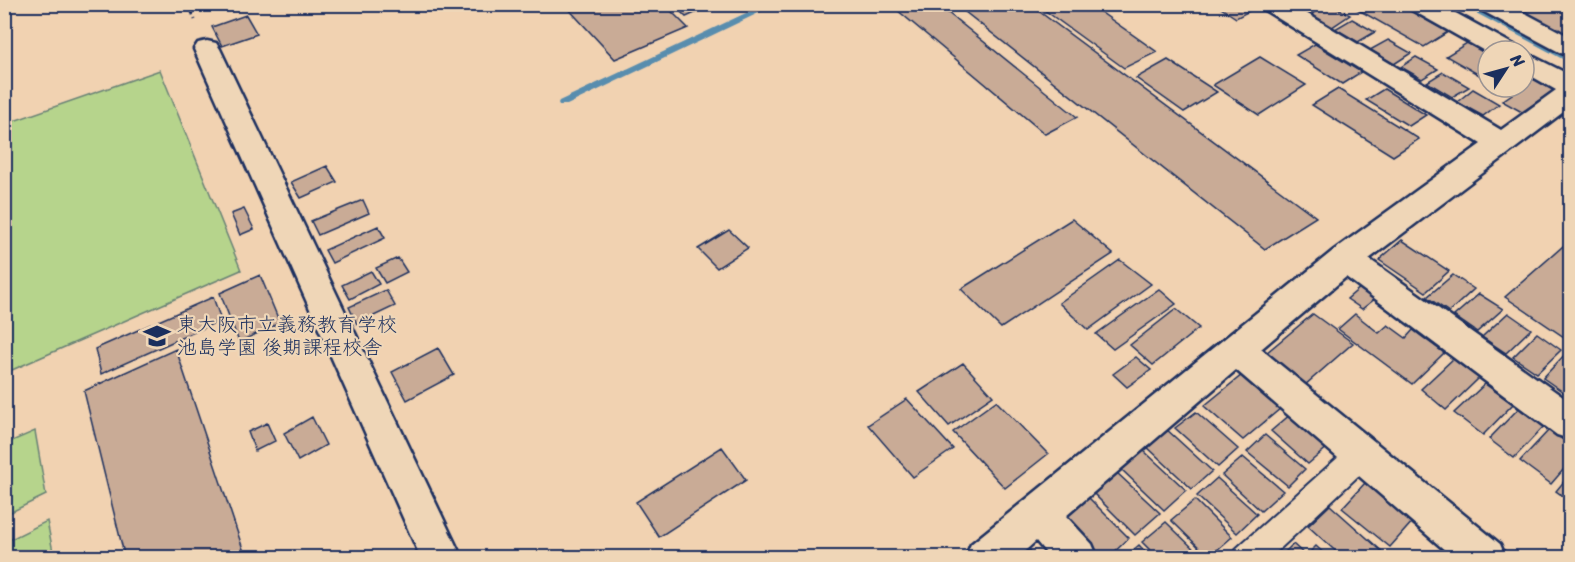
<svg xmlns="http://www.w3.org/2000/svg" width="1575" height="562" viewBox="0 0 1575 562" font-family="Sriracha,'Klee One',sans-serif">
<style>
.green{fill:#b6d48c;stroke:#688275;stroke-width:1.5}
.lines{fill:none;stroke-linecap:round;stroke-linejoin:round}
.stream{fill:#598dae;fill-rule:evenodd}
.building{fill:#c9ab96;stroke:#1b2f5e;stroke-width:1.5}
.lane-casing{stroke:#1b2f5e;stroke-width:4}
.street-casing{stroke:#1b2f5e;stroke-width:5}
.path{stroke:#1b2f5e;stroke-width:3;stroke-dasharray:4 4;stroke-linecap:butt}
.lane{fill:#efd6b7;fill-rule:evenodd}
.street{fill:#efd6b7;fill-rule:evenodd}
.labels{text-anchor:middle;stroke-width:4.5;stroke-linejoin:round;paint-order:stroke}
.poi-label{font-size:20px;fill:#1b2f5e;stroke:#efd6b7;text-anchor:start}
</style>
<rect width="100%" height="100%" fill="#f1d2b1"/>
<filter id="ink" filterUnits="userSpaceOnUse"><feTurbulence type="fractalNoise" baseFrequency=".0167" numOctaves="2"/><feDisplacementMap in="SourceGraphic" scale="12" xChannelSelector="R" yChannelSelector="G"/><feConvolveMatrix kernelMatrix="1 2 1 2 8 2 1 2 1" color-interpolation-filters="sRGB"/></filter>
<g filter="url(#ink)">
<path class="green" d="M160,70L241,270L5,373V124Z
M35,431L46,495L5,515V444Z
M47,521L54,557H5V542Z"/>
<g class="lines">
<path class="stream" d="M765,4H777L567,105H559L558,103L559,101Z
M1459,4H1471L1570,56V63Z"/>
</g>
<path class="building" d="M564,4H664L688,28L615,59Z
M673,4H715L686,17Z
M890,4H937L1077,117L1045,134Z
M955,4H1029L1316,217L1265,249Z
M1036,4H1089L1157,52L1124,68Z
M1215,4H1253L1257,7L1236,18Z
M1327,4H1330L1350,15L1332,27L1310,15Z
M1348,4H1398L1448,32L1424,47Z
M1496,4H1553L1570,13V43Z
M246,15L257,34L222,46L212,27Z
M1352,19L1375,32L1358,42L1335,29Z
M1388,40L1411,53L1394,64L1370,50Z
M1467,43L1488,54V80L1446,56Z
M1315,44L1361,72L1342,84L1296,55Z
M1260,57L1306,85L1259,115L1213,85Z
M1416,57L1438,69L1422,79L1401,67Z
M1168,60L1217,92L1184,112L1136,78Z
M1443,72L1469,87L1452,97L1427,82Z
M1524,74L1554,90L1522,112L1502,101L1512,94L1500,87H1524Z
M1338,89L1419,139L1393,156L1312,105Z
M1384,89L1426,115L1409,126L1366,100Z
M1473,89L1499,104L1483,116L1457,102Z
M327,166L337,182L301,198L291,182Z
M363,200L369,213L318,235L311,221Z
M244,209L254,229L240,235L231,214Z
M1072,219L1113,254L1001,328L961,289Z
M378,226L385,238L332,263L325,250Z
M729,230L748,248L717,268L698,249Z
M1402,240L1449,271L1426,292L1379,260Z
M1570,240V341L1505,297Z
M398,258L407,272L385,283L376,268Z
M1120,260L1151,284L1088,330L1059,303Z
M371,271L379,284L350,299L342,285Z
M260,275L280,323L239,342L220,293Z
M1453,275L1474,289L1449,312L1427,297Z
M1361,287L1376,298L1362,309L1347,299Z
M1159,289L1176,304L1113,349L1096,334Z
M386,290L395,306L357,324L349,307Z
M1479,294L1503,309L1477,332L1454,316Z
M213,297L221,320L101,374L95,349Z
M1176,309L1199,328L1153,365L1130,345Z
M1508,313L1531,329L1506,353L1482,337Z
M1313,314L1353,343L1305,385L1266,353Z
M1355,314L1379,333L1388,325L1406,338L1413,330L1444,353L1412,384L1338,329Z
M1537,333L1561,350L1537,373L1513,357Z
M438,348L454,375L407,400L392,372Z
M176,349L246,558H125L84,391Z
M1567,352L1570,355V389L1566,394L1543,378Z
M1136,357L1151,370L1127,387L1113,374Z
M1453,359L1479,378L1446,410L1421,389Z
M963,363L993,396L949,426L919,392Z
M1242,375L1281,408L1243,440L1204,406Z
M1485,384L1513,404L1483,435L1454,413Z
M907,399L953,449L913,477L868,425Z
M996,401L1048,454L1005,488L953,432Z
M1519,408L1544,426L1514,458L1489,439Z
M1196,412L1238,449L1218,467L1175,428Z
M1291,414L1329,446L1308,464L1271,431Z
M312,417L326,445L298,461L284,433Z
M267,423L275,441L255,451L248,432Z
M1165,428L1212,471L1192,489L1145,445Z
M1549,430L1570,445V462L1551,484L1520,461Z
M1265,435L1305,469L1288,486L1247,452Z
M722,447L746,480L659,537L636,502Z
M1143,450L1186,490L1164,510L1120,468Z
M1243,457L1283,491L1261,511L1222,475Z
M1116,472L1160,513L1135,535L1092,492Z
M1570,474V501L1556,491Z
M1217,478L1257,514L1237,533L1197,496Z
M1365,483L1413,521L1390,547L1342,508Z
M1085,494L1129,538L1108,558H1103L1061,514Z
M1195,500L1232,537L1209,557L1171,520Z
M1330,505L1386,555L1384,558H1343L1308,526Z
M1166,522L1203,558H1158L1142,542Z
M1293,544L1306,556L1316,546L1329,558L1280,557Z
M1139,545L1151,558H1124Z
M1026,546L1037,558H1013Z"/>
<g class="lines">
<defs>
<path id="lane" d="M1362,441L1372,445L1376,454L1372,463L1270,558H1233L1237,548L1352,445Z"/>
<path id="street" d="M1260,4H1291L1501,130L1556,90L1524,72V52L1570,75V107L1369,259L1570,402V439L1557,435L1346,277L1261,349L1500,544L1506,558H1454L1236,370L1066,516L1092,544L1098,558H1050L1036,541L1017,558H965L971,544L1334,250L1481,144L1263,9Z
M1407,4H1439L1514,45L1518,51L1488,53L1410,9Z
M1476,4H1508L1570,37V55L1561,53L1479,9Z
M207,41L216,43L220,49L462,558H421L194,49L198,43Z"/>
</defs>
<use href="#lane" class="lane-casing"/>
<use href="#street" class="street-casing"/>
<path class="path" d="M189,4L195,20"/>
<use href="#lane" class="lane"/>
<use href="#street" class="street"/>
</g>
</g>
<defs>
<symbol id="school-bare" viewBox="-9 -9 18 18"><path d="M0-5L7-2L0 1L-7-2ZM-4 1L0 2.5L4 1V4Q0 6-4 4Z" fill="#1b2f5e" stroke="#efd6b7" stroke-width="2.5" paint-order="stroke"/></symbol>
</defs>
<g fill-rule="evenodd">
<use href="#school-bare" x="138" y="317" width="38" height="38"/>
</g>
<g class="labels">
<g class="poi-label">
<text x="177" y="331">東大阪市立義務教育学校<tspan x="177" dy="23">池島学園 後期課程校舎</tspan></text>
</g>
</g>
<rect width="1575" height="562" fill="none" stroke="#efd6b7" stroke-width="24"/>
<rect x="12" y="12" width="1551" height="538" fill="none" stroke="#1b2f5e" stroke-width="2" filter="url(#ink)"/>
<g transform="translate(1506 69) rotate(54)"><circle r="28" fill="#efd6b7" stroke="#9a9393" stroke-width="1.5"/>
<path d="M0-4.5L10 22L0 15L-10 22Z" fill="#1b2f5e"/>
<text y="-9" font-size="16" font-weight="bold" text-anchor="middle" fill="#1b2f5e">N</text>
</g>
</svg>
